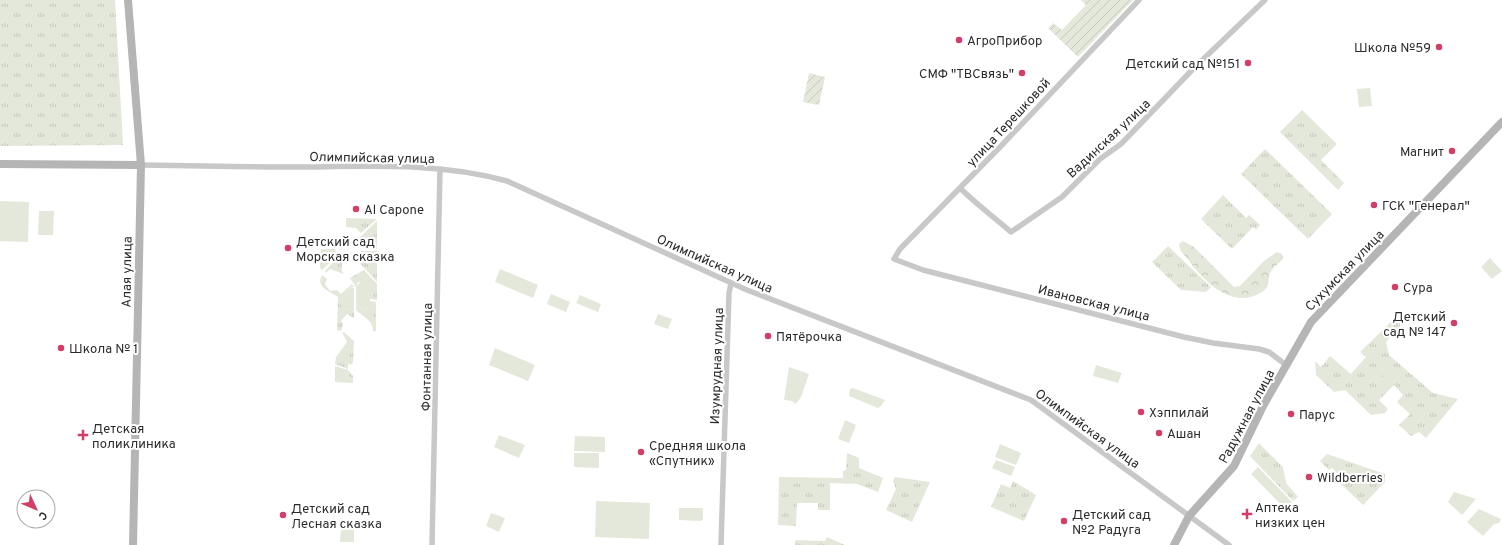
<svg xmlns="http://www.w3.org/2000/svg" width="1502" height="545" viewBox="0 0 1502 545" font-family="Overpass,sans-serif">
<style>
.grass{fill:url(#grass-tufts)}
.forest{fill:url(#forest-crowns)}
.park{fill:#e4e8da}
.garden{fill:url(#garden-furrows)}
.lines{fill:none;stroke-linecap:round;stroke-linejoin:round}
.minor{stroke:#c8c8c8;stroke-width:5.5}
.secondary{stroke:#b5b5b5;stroke-width:8}
.poi-dot{fill:#d23e65;stroke:#fff;stroke-width:1.5}
.labels{text-anchor:middle;stroke-width:4;stroke-linejoin:round;paint-order:stroke}
.poi-label{font-size:13px;fill:#2b2b2b;stroke:#fff;text-anchor:start}
.street-label{font-size:13px;fill:#2b2b2b;stroke:#fff}
</style>
<defs>
<pattern id="grass-tufts" width="24" height="20" patternUnits="userSpaceOnUse"><rect width="24" height="20" fill="#e4e8da"/><path d="M3 7l-1-3M5 7V3M7 7l1-3M15 17l-1-3M17 17v-4M19 17l1-3" fill="none" stroke="#c4c7bb"/></pattern>
<pattern id="forest-crowns" width="20" height="18" patternUnits="userSpaceOnUse"><rect width="20" height="18" fill="#e4e8da"/><path d="M2 6a3 3 0 1 1 6 0M12 15a3 3 0 1 1 6 0" fill="none" stroke="#c4c7bb"/></pattern>
<pattern id="garden-furrows" width="10" height="10" patternUnits="userSpaceOnUse"><rect width="10" height="10" fill="#e4e8da"/><path d="M-1 1l2-2M0 10L10 0M9 11l2-2" fill="none" stroke="#c4c7bb"/></pattern>
</defs>
<rect width="100%" height="100%" fill="#fff"/>
<path class="grass" d="M0,0H115L123,145L0,146Z
M1302,110L1337,144L1321,160L1344,183L1338,190L1280,132Z
M1265,149L1332,214L1308,239L1241,174Z
M1223,195L1246,218L1249,215L1260,225L1256,230L1253,227L1232,249L1201,219Z
M346,218L377,219L361,233L356,228L346,227Z
M377,221V249L366,248L363,238L359,240L358,239Z
M1168,246L1211,287L1206,292L1181,290L1152,262Z
M321,249H335L338,255L322,270L320,268Z
M361,251H377V282L357,260Z
M339,256L342,257V271L344,274L330,269L326,273L325,271Z
M364,270L377,284V300L370,299V283L358,282L356,287L350,278Z
M322,275L327,279L325,284L330,291L337,290L341,294L352,284L354,287L349,288V310H354V318L347,314L341,321L343,324L341,331L337,330L338,297C331,291 315,288 322,275Z
M370,301L376,302V331H373C373,320 363,317 356,310V304L364,311L370,305Z
M1394,319L1404,321L1386,342L1389,355L1433,393L1458,399L1426,438L1419,432L1411,436L1399,425L1410,414L1397,402L1403,395L1394,385L1379,400L1388,409L1385,413L1371,415L1345,390L1334,392L1316,375L1315,361L1321,367L1330,356L1351,374L1366,357L1360,352Z
M342,332L345,333L354,341L353,363L350,365L348,363V369L335,364L336,357L347,342Z
M335,366L348,370L353,376V383L335,382Z
M1259,443L1283,467L1286,483L1298,497L1293,501L1250,456Z
M847,453L859,458V468L883,478L878,492L857,484L830,483V510H818V503H797L796,526L778,525L779,477L843,478V471L846,470Z
M1327,454L1385,474V482L1363,505L1341,484L1344,480L1332,468L1329,470L1320,461Z
M895,477L930,482L912,522L886,510L896,489L893,481Z
M1013,481L1036,495L1024,521L991,507L1001,484L1010,488Z
M827,537L845,545H795V540L825,541Z"/>
<path class="forest" d="M1183,241L1194,247L1234,287L1240,286L1264,261L1277,252L1282,254L1283,259C1279,263 1272,268 1270,273C1268,280 1270,287 1262,292C1234,310 1206,284 1190,262C1185,255 1180,253 1179,244Z"/>
<path class="park" d="M1370,88L1372,106L1359,107L1357,89Z
M0,201L29,202L28,242L0,241Z
M39,211H54L53,235H38Z
M1490,258L1502,271L1492,279L1481,267Z
M500,269L538,285L533,298L495,282Z
M364,277L370,283V305L364,311L356,304V287Z
M350,288H354V310C348,310 336,306 340,297C342,294 347,290 350,288Z
M551,294L570,302L566,312L547,304Z
M580,295L601,304L598,312L576,303Z
M658,314L672,319L668,329L654,324Z
M495,348L535,365L528,381L489,365Z
M1383,359L1398,374L1390,383L1375,368Z
M1096,365L1122,373L1118,383L1093,376Z
M789,367L809,374L801,397L796,404L792,401L784,400Z
M853,388L885,400L881,406L878,408L849,396L850,389Z
M845,420L856,425L849,443L838,439Z
M499,435L525,445L519,458L494,447Z
M575,436L605,437V452L574,451Z
M1000,444L1021,453L1016,465L995,457Z
M574,453H599V468L574,467Z
M996,460L1015,467L1011,476L992,468Z
M1258,467L1292,502L1285,509L1251,474Z
M1454,492L1476,499L1462,515L1448,502Z
M596,501L650,503L649,539L595,537Z
M679,508H703V519L701,521L679,520Z
M1479,509L1501,519L1499,523L1494,524L1483,536L1467,522Z
M491,513L505,518L499,532L486,526Z
M341,528H354V542H340Z"/>
<path class="garden" d="M1081,0H1133L1078,57L1048,28L1053,23L1062,30L1086,5Z
M809,73L825,77L819,105L803,102Z"/>
<g class="lines">
<path class="minor" d="M1139,0L1001,146L900,249L894,259L923,270L1184,337L1213,343L1259,349L1269,352L1286,365
M141,165C196,166 252,167 308,167C375,166 442,163 507,181L747,290L1031,400L1229,545
M960,188C976,204 994,217 1011,232L1062,197L1100,159L1121,144L1193,69L1265,0
M432,545L440,169
M721,545L729,293L731,283"/>
<path class="secondary" d="M128,0L141,165L133,545
M0,164L141,165
M1174,545L1189,516L1234,466L1263,406L1311,322L1502,122"/>
</g>
<g class="poi-dot">
<circle cx="959" cy="40" r="4"/>
<circle cx="1439" cy="47" r="4"/>
<circle cx="1248" cy="63" r="4"/>
<circle cx="1022" cy="73" r="4"/>
<circle cx="1452" cy="151" r="4"/>
<circle cx="1374" cy="205" r="4"/>
<circle cx="356" cy="209" r="4"/>
<circle cx="288" cy="248" r="4"/>
<circle cx="1395" cy="287" r="4"/>
<circle cx="1454" cy="323" r="4"/>
<circle cx="768" cy="336" r="4"/>
<circle cx="61" cy="348" r="4"/>
<circle cx="1141" cy="412" r="4"/>
<circle cx="1291" cy="414" r="4"/>
<circle cx="1159" cy="433" r="4"/>
<path d="M81 429h4v4h4v4h-4v4h-4v-4h-4v-4h4z"/>
<circle cx="641" cy="452" r="4"/>
<circle cx="1309" cy="477" r="4"/>
<path d="M1245 508h4v4h4v4h-4v4h-4v-4h-4v-4h4z"/>
<circle cx="283" cy="515" r="4"/>
<circle cx="1064" cy="521" r="4"/>
</g>
<g class="labels">
<g class="poi-label">
<text x="967" y="45">АгроПрибор</text>
<text x="1431" y="52" text-anchor="end">Школа №59</text>
<text x="1240" y="68" text-anchor="end">Детский сад №151</text>
<text x="1014" y="78" text-anchor="end">СМФ "ТВСвязь"</text>
<text x="1444" y="156" text-anchor="end">Магнит</text>
<text x="1382" y="210">ГСК "Генерал"</text>
<text x="364" y="214">Al Capone</text>
<text x="296" y="246">Детский сад<tspan x="296" dy="15">Морская сказка</tspan></text>
<text x="1403" y="292">Сура</text>
<text x="1446" y="321" text-anchor="end">Детский<tspan x="1446" dy="15">сад № 147</tspan></text>
<text x="776" y="341">Пятёрочка</text>
<text x="69" y="353">Школа № 1</text>
<text x="1149" y="417">Хэппилай</text>
<text x="1299" y="419">Парус</text>
<text x="92" y="433">Детская<tspan x="92" dy="15">поликлиника</tspan></text>
<text x="1167" y="438">Ашан</text>
<text x="649" y="450">Средняя школа<tspan x="649" dy="15">«Спутник»</tspan></text>
<text x="1317" y="482">Wildberries</text>
<text x="1255" y="512">Аптека<tspan x="1255" dy="15">низких цен</tspan></text>
<text x="291" y="513">Детский сад<tspan x="291" dy="15">Лесная сказка</tspan></text>
<text x="1072" y="519">Детский сад<tspan x="1072" dy="15">№2 Радуга</tspan></text>
</g>
<g class="street-label">
<text transform="translate(1008 122) rotate(-47)" y="5">улица Терешковой</text>
<text transform="translate(1108 138) rotate(-43)" y="5">Вадинская улица</text>
<text transform="translate(372 157) rotate(1)" y="5">Олимпийская улица</text>
<text transform="translate(715 263) rotate(24)" y="5">Олимпийская улица</text>
<text transform="translate(1344 270) rotate(-46)" y="5">Сухумская улица</text>
<text transform="translate(126 272) rotate(-89)" y="5">Алая улица</text>
<text transform="translate(1094 302) rotate(14)" y="5">Ивановская улица</text>
<text transform="translate(426 357) rotate(-89)" y="5">Фонтанная улица</text>
<text transform="translate(716 366) rotate(-88)" y="5">Изумрудная улица</text>
<text transform="translate(1246 416) rotate(-62)" y="5">Радужная улица</text>
<text transform="translate(1088 428) rotate(36)" y="5">Олимпийская улица</text>
</g>
</g>
<g transform="translate(36 509) rotate(134)"><circle r="19" fill="#ffffff" stroke="#aaaaaa"/>
<path d="M0-3L7 15L0 10L-7 15Z" fill="#d23e65"/>
<text y="-6" font-size="11" font-weight="bold" text-anchor="middle" fill="#2b2b2b">С</text>
</g>
</svg>
